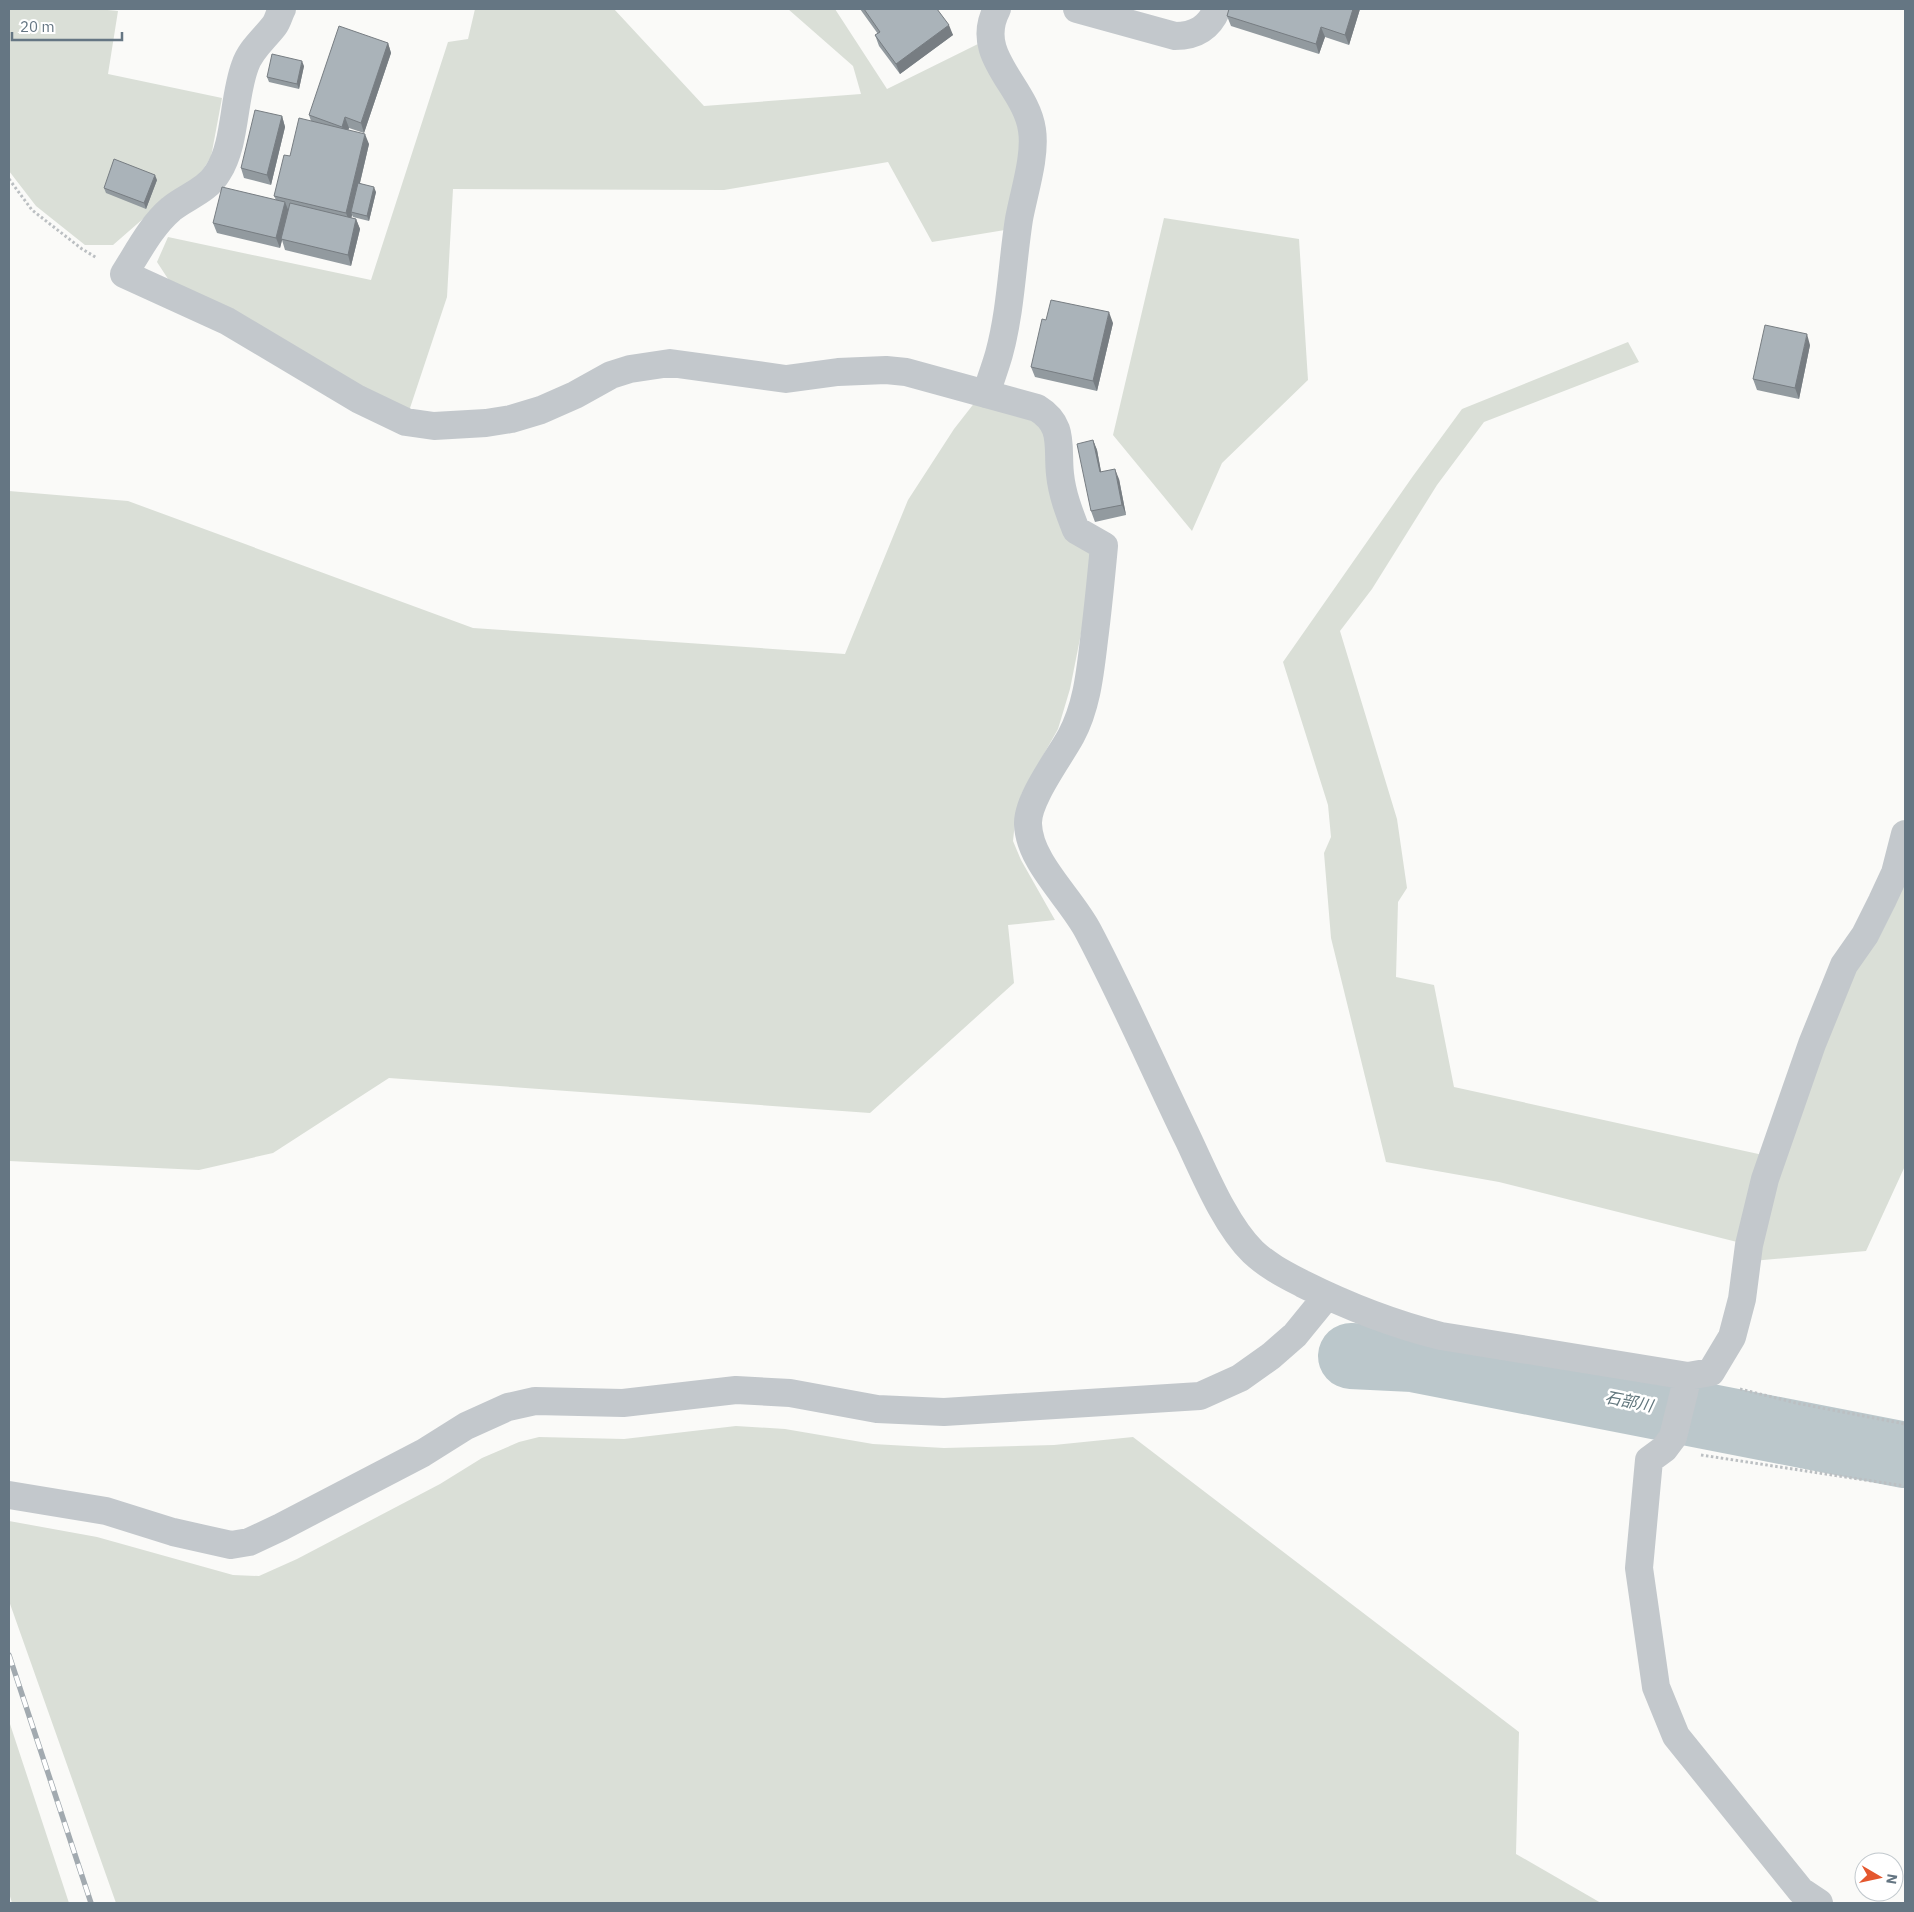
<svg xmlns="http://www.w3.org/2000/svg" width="1914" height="1912" viewBox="0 0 1914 1912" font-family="'IBM Plex Sans','Noto Sans JP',sans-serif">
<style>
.green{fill:#dadfd7}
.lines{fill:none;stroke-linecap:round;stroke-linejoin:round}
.river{stroke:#bbc7cb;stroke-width:66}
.path{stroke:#bbbfc2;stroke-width:3;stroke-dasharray:2.5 2.5;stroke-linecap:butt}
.minor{stroke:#c3c8cc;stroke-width:28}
.rail-casing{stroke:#a2aab0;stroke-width:5.5}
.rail{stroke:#fff;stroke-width:4;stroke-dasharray:11;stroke-linecap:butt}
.wall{fill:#929a9f}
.shaded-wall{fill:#777d82}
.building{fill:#aab3b9;stroke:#777d82}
.labels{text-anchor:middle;stroke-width:5;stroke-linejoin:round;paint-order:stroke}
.water-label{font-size:16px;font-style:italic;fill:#60757c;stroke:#fff}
</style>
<rect width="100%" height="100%" fill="#fafaf8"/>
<path class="green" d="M9,9H97L118,11L108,74L222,98L211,157L200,174L144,218L113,245H85L36,206L9,171Z
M475,9H614L704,106L861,94L853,66L788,9H835L887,89L982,42L1025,132L1011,229L932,242L888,162L724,190L453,189L447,297L408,414L172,285L157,262L168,237L371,280L448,42L468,39Z
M1164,218L1299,239L1308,380L1222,463L1192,531L1113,435Z
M1628,342L1639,362L1484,422L1437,485L1372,589L1340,631L1397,819L1407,888L1398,902L1396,977L1434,985L1454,1087L1763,1155L1741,1243L1499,1182L1386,1162L1331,938L1324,853L1331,837L1328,805L1283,662L1413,476L1462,409Z
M979,397L1044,421L1097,553L1070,689L1058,729L1022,793L1016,813L1013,841L1021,860L1055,920L1008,925L1014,983L870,1113L389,1078L273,1153L199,1170L9,1161V491L128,501L473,628L845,654L908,500L954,429Z
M1905,857V1166L1866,1251L1752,1261L1781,1145Z
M736,1426L785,1429L873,1444L944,1448L1054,1445L1133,1437L1519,1732L1516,1854L1601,1903H116L9,1601V1521L97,1537L233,1575L259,1576L297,1559L440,1484L482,1458L519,1442L539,1437L624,1439Z
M9,1721L69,1903H12L9,1893Z"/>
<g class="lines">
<path class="river" d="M1351,1356L1413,1359L1905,1455"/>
<path class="path" d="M9,179L32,210L82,249L97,258
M1740,1389L1796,1403L1905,1424
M1701,1455L1905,1486"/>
<path class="minor" d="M282,9C279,14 278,21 274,26C264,39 250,50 245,66C233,98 236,144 218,172C207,191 187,196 171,209C151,226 138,252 124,274L227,321L358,399L406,422L434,426L486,423L511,419L541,410L575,395L611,375L630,369L670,363L786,379L838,372L886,370L906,372L1037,408C1065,425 1057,446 1060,474C1062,494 1069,512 1076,530L1104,546C1101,578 1098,609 1094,640C1090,673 1087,706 1071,736C1059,758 1027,800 1028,824C1029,862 1071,898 1088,931C1124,999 1155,1071 1189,1141C1205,1175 1226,1226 1253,1252C1268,1266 1284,1274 1303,1284C1347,1306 1393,1324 1441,1336L1688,1376L1711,1372L1732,1337L1742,1299L1749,1245L1765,1179L1812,1044L1844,965L1865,935L1882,901L1895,873L1905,834
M1077,9L1175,36C1195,36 1209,28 1217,9
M986,394C990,381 995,368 999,354C1011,310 1012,264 1019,219C1024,192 1036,156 1032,130C1026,86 972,56 997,9
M1688,1376L1673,1437L1664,1449L1649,1460L1639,1568L1656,1687L1676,1736L1801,1891L1819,1903
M9,1495L106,1511L173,1532L231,1545L249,1542L281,1527L423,1453L466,1426L508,1407L535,1401L623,1403L736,1390L790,1393L877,1409L944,1412L1200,1396L1240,1378L1271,1356L1295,1335L1326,1297"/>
<defs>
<path id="rail" d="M9,1655L91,1903"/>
</defs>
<use href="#rail" class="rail-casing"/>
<use href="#rail" class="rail"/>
</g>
<path class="wall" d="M860,9H937L953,35L900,74L879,46L875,35L878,34Z
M1229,9H1360L1349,45L1325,37L1319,54L1231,26L1227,16Z
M388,43L391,53L364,133L349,128L348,130L369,144L360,183L376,192L369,221L353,217L352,215L351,218L356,219L360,229L351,266L285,250L282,240L280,248L217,233L213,223L276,200L274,196L311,121L309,115Z
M304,66L299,89L269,82L267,77Z
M282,116L285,127L271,185L244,178L241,168Z
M157,180L146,209L106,193L104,188Z
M1046,320L1113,323L1097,391L1035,377L1031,367Z
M1810,345L1799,399L1757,390L1753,379Z
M1093,440L1097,450L1101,472L1119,479L1126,515L1095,522L1091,511Z"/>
<path class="shaded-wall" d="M1353,9H1360L1349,45L1345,35Z
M949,25L953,35L900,74L896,64Z
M1321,27L1325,37L1319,54L1316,44Z
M388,43L391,53L364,133L361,123Z
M302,61L304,66L299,89L297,84Z
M282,116L285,127L271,185L267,175Z
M345,117L349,128L346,137L342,127Z
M365,134L369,144L353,212H351L352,215L350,224L346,213Z
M155,175L157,180L146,209L144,203Z
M374,187L376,192L369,221L367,216Z
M285,202L289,212L280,248L276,238Z
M356,219L360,229L351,266L348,255Z
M1109,312L1113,323L1097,391L1093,381Z
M1807,334L1810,345L1799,399L1795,388Z
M1093,440L1097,450L1103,482L1100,472Z
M1115,469L1119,479L1126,515L1122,505Z"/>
<path class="building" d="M864,9H937L949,25L896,64L875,35L880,32Z
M1229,9H1353L1345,35L1321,27L1316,44L1227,16Z
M339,26L388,43L361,123L345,117L342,127L309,115Z
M272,54L302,61L297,84L267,77Z
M255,110L282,116L267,175L241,168Z
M299,118L365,134L346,213L274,196L284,155L290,156Z
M114,159L155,175L144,203L104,188Z
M358,183L374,187L367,216L351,212Z
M222,187L285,202L276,238L213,223Z
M290,203L356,219L348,255L281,239Z
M1051,300L1109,312L1093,381L1031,367L1042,319L1046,320Z
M1765,325L1807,334L1795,388L1753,379Z
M1093,440L1100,472L1115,469L1122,505L1091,511L1077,444Z"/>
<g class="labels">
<g class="water-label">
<text transform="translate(1629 1401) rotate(11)" y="6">石部川</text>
</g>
</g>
<rect width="1914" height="1912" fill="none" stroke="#657683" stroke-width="20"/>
<g transform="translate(1879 1877) rotate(99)"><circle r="24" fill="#ffffff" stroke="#c1c8cd"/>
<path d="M0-4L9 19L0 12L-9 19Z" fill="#e4572e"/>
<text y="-8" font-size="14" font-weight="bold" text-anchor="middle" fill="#657683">N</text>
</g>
<path d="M12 32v8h110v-8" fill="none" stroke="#657683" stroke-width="2.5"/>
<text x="20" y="32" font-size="15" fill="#657683" stroke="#ffffff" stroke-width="4" paint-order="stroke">20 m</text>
</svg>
